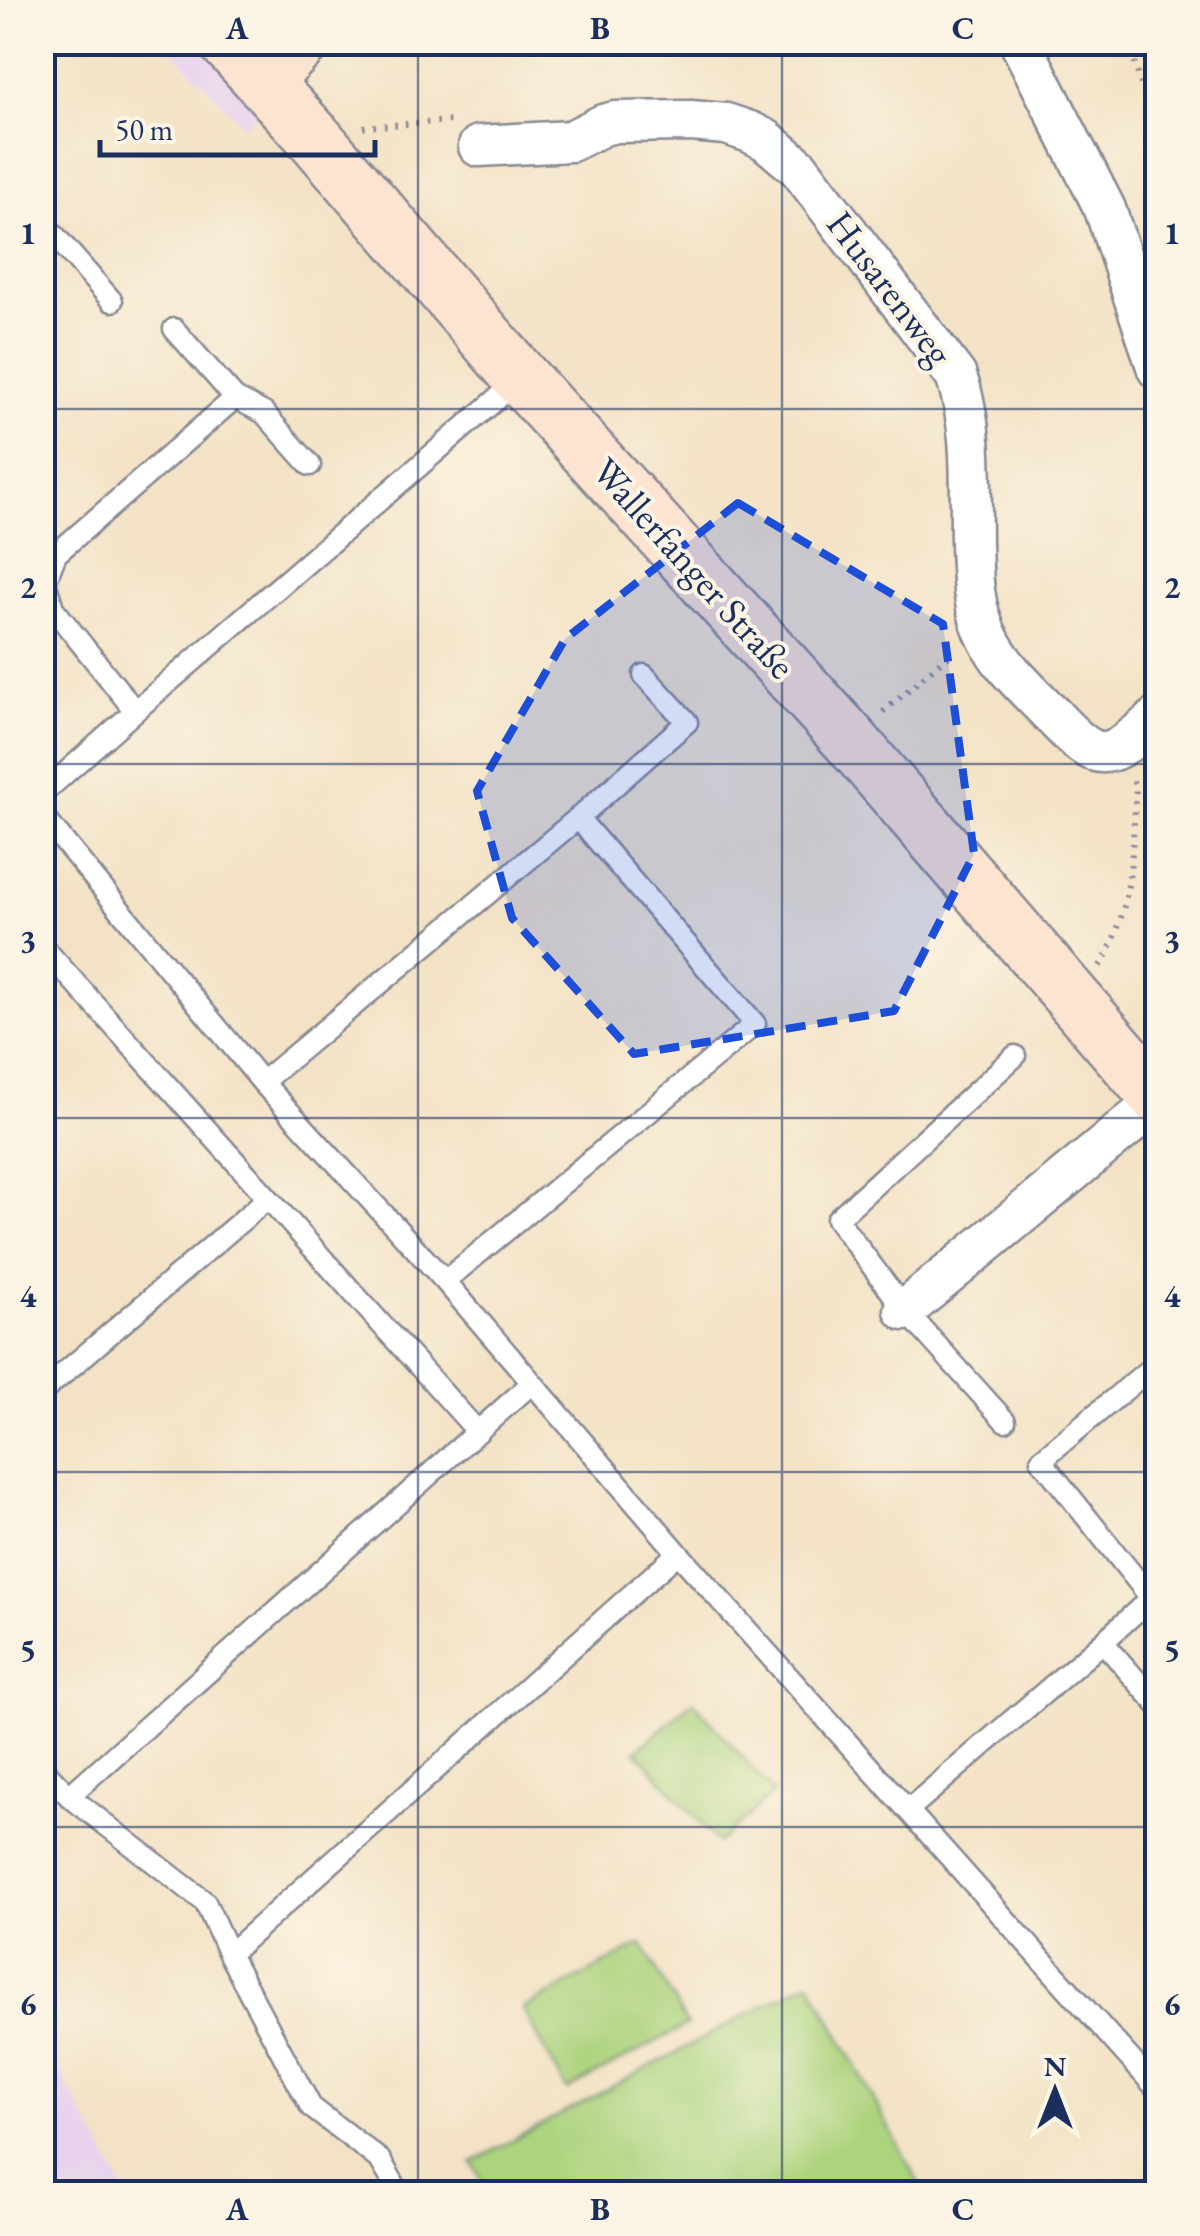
<svg xmlns="http://www.w3.org/2000/svg" width="1200" height="2236" viewBox="0 0 1200 2236" font-family="'EB Garamond',serif">
<style>
.built{fill:#e8d2ee}
.green{fill:#acd37d;stroke:#64816e;stroke-width:2.5}
.lines{fill:none;stroke-linecap:round;stroke-linejoin:round}
.lane-casing{stroke:#878892;stroke-width:25}
.street-casing{stroke:#878892;stroke-width:45}
.secondary-casing{stroke:#878892;stroke-width:60}
.path{stroke:#878892;stroke-width:6;stroke-dasharray:2.5 8;stroke-linecap:butt}
.lane{stroke:#fff;stroke-width:20}
.street{stroke:#fff;stroke-width:40}
.secondary{stroke:#fde4d1;stroke-width:55}
.marked{fill:#1d4ed8;fill-opacity:0.2;stroke:#1d4ed8;stroke-width:8;stroke-dasharray:20 12;stroke-linejoin:round}
.grid{fill:none;stroke:#1b2f5e;stroke-width:2.5;stroke-opacity:0.55}
.labels{text-anchor:middle;stroke-width:8;stroke-linejoin:round;paint-order:stroke}
.street-label{font-size:38px;fill:#1b2f5e;stroke:#fcf5e5}
.neatline{fill:none;stroke:#1b2f5e;stroke-width:4}
.grid-label{font-size:32px;text-anchor:middle;font-weight:bold;fill:#1b2f5e}
</style>
<rect width="100%" height="100%" fill="#fcf5e5"/>
<filter id="ink" filterUnits="userSpaceOnUse"><feTurbulence type="fractalNoise" baseFrequency=".01" numOctaves="2"/><feDisplacementMap in="SourceGraphic" scale="20" xChannelSelector="R" yChannelSelector="G"/><feConvolveMatrix kernelMatrix="1 2 1 2 8 2 1 2 1" color-interpolation-filters="sRGB"/></filter>
<filter id="wash" filterUnits="userSpaceOnUse"><feTurbulence type="fractalNoise" baseFrequency=".0048" numOctaves="4" result="noise"/><feDisplacementMap in="SourceGraphic" scale="40" xChannelSelector="R" yChannelSelector="G"/><feGaussianBlur stdDeviation="2.25" result="paint"/><feColorMatrix in="noise" values="0 0 0 0 0 0 0 0 0 0 0 0 0 0 0 0 0 1.4 0 .05"/><feComposite in="paint" operator="in"/></filter>
<g filter="url(#wash)">
<rect width="100%" height="100%" fill="#f3e2c5"/>
<path class="built" d="M165,43H333L244,126Z
M43,2039L126,2193H43Z"/>
<path class="green" d="M693,1701L774,1793L718,1843L636,1751Z
M642,1944L687,2025L567,2090L523,2009Z
M810,1981L924,2193H489L472,2162Z"/>
</g>
<g filter="url(#ink)">
<g class="lines">
<defs>
<path id="lane" d="M42,221L112,301
M235,398L264,413L310,465
M135,711L53,608L45,582L56,554L235,398L174,329
M42,794L135,711L520,379
M42,815L262,1082L445,1281L678,1553L1158,2090
M578,818L687,722L644,675
M42,946L478,1432
M262,1082L578,818L755,1024L445,1281
M42,1392L268,1198
M1005,1421L905,1310L837,1219L1015,1056
M1103,1642L1158,1705
M42,1768L69,1796L205,1902L229,1954L311,2107L380,2160L400,2194
M69,1796L532,1383
M908,1810L1103,1642L1151,1598L1041,1460L1158,1362
M229,1954L678,1553"/>
<path id="street" d="M1020,42L1105,209L1158,369
M479,146L571,141L603,125L615,122L691,121L726,124L750,132L766,140L799,168L956,376C975,429 970,488 971,543C972,577 973,610 989,640C1003,669 1032,693 1053,716C1100,767 1107,761 1158,717
M905,1310L1158,1101"/>
<path id="secondary" d="M227,42L313,136L521,378L850,740L1158,1097
M263,82L301,42"/>
</defs>
<use href="#lane" class="lane-casing"/>
<use href="#street" class="street-casing"/>
<use href="#secondary" class="secondary-casing"/>
<path class="path" d="M1128,42L1158,138
M363,127L450,121
M883,712L944,659L955,654
M1100,966C1133,914 1132,847 1136,787L1133,781"/>
<use href="#lane" class="lane"/>
<use href="#street" class="street"/>
<use href="#secondary" class="secondary"/>
</g>
</g>
<path class="marked" d="M738,503L943,624L974,854L894,1011L634,1054L512,918L477,791L565,639Z"/>
<path class="grid" d="M418,42V2194M782,42V2194M42,409H1158M42,764H1158M42,1118H1158M42,1472H1158M42,1827H1158"/>
<g class="labels">
<g class="street-label">
<text transform="translate(890 288) rotate(53)" y="13">Husarenweg</text>
<text transform="translate(694 568) rotate(48)" y="13">Wallerfanger Straße</text>
</g>
</g>
<rect width="1200" height="2236" fill="none" stroke="#fcf5e5" stroke-width="110"/>
<g transform="translate(1055 2091)" stroke="#fcf5e5" stroke-width="8" paint-order="stroke">
<path d="M0-8L18 38L0 25L-18 38Z" fill="#1b2f5e"/>
<text y="-15" font-size="28" font-weight="bold" text-anchor="middle" fill="#1b2f5e">N</text>
</g>
<path d="M100 140v15h275v-15" fill="none" stroke="#1b2f5e" stroke-width="5"/>
<text x="115" y="140" font-size="30" fill="#1b2f5e" stroke="#fcf5e5" stroke-width="8" paint-order="stroke">50 m</text>
<rect x="55" y="55" width="1090" height="2126" class="neatline"/>
<g class="grid-label">
<text x="237" y="39">A</text>
<text x="600" y="39">B</text>
<text x="963" y="39">C</text>
<text x="28" y="244">1</text>
<text x="1172" y="244">1</text>
<text x="28" y="598">2</text>
<text x="1172" y="598">2</text>
<text x="28" y="952">3</text>
<text x="1172" y="952">3</text>
<text x="28" y="1307">4</text>
<text x="1172" y="1307">4</text>
<text x="28" y="1661">5</text>
<text x="1172" y="1661">5</text>
<text x="28" y="2015">6</text>
<text x="1172" y="2015">6</text>
<text x="237" y="2220">A</text>
<text x="600" y="2220">B</text>
<text x="963" y="2220">C</text>
</g>
</svg>
